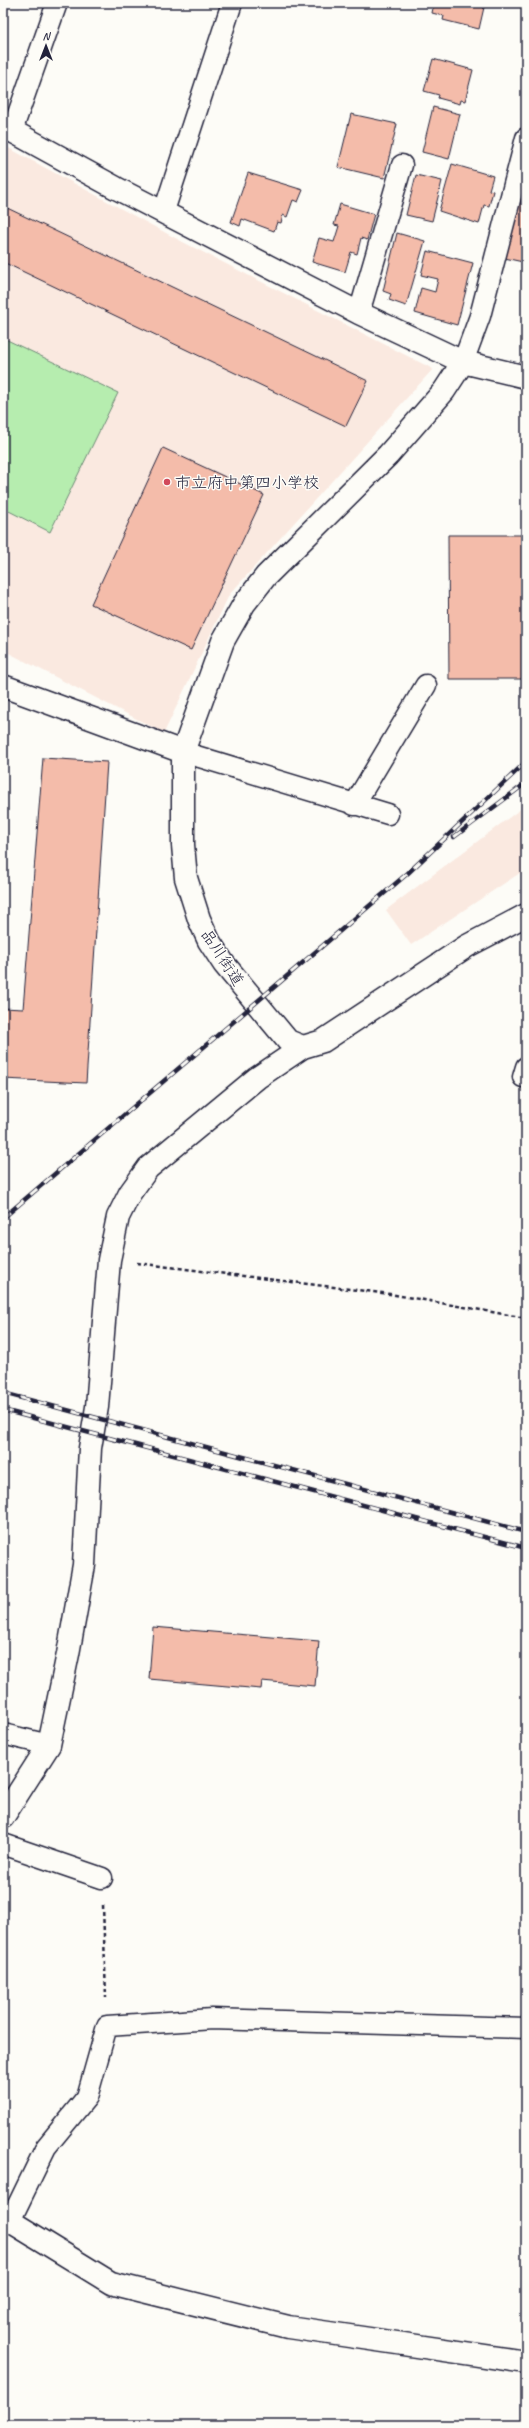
<svg xmlns="http://www.w3.org/2000/svg" width="529" height="2428" viewBox="0 0 529 2428" font-family="Caveat,'Klee One',sans-serif">
<style>
.built{fill:#fae9e0}
.green{fill:#b6edaf;stroke:#6c8875}
.building{fill:#f4bcaa;stroke:#22223b}
.lines{fill:none;stroke-linecap:round;stroke-linejoin:round}
.service-casing{stroke:#22223b;stroke-width:23}
.minor-casing{stroke:#22223b;stroke-width:25}
.path{stroke:#22223b;stroke-width:2.5;stroke-dasharray:4 3;stroke-linecap:butt}
.service{stroke:#fdfcf7;stroke-width:20}
.minor{stroke:#fdfcf7;stroke-width:22}
.rail-casing{stroke:#22223b;stroke-width:4.5}
.rail{stroke:#fdfcf7;stroke-width:3;stroke-dasharray:9;stroke-linecap:butt}
.poi-dot{fill:#d1495b;stroke:#fdfcf7;stroke-width:1.5}
.labels{text-anchor:middle;stroke-width:3;stroke-linejoin:round;paint-order:stroke}
.poi-label{font-size:16px;fill:#22223b;stroke:#fdfcf7;text-anchor:start}
.street-label{font-size:16px;fill:#22223b;stroke:#fdfcf7}
</style>
<rect width="100%" height="100%" fill="#fdfcf7"/>
<filter id="ink" filterUnits="userSpaceOnUse"><feTurbulence type="fractalNoise" baseFrequency=".025" numOctaves="2"/><feDisplacementMap in="SourceGraphic" scale="8" xChannelSelector="R" yChannelSelector="G"/><feConvolveMatrix kernelMatrix="1 2 1 2 8 2 1 2 1" color-interpolation-filters="sRGB"/></filter>
<g filter="url(#ink)">
<path class="built" d="M3,145L179,240L433,369L229,595L164,733L3,650Z
M526,805V869L411,945L386,910Z"/>
<path class="green" d="M3,338L118,393L50,532L3,508Z"/>
<path class="building" d="M434,3H485L479,29L443,20L444,16L432,13Z
M433,59L473,70L465,101L461,100L460,104L438,98L439,95L424,91Z
M433,107L460,114L449,159L422,152Z
M351,114L397,124L384,178L338,167Z
M452,164L493,176L489,190L493,191L489,206L484,205L479,224L439,211Z
M248,173L303,190L298,202L293,200L287,217L283,215L281,223L277,222L274,231L242,219L240,226L231,222Z
M416,175L442,181L432,221L406,215Z
M520,193L526,194V253L523,262L500,257Z
M340,204L374,214L367,240L361,238L357,254L351,252L345,272L312,262L319,238L334,242L339,226L334,225Z
M3,206L368,381L346,426L3,262Z
M397,233L425,241L406,306L389,300L391,294L383,291Z
M427,251L473,263L457,325L415,313L421,288L435,292L438,279L421,275Z
M163,448L264,495L191,650L91,604Z
M448,535H526V679H449Z
M43,758L107,762L86,1083L3,1079V1008L23,1009Z
M153,1627L319,1641L315,1686L262,1681L261,1689L149,1679Z"/>
<g class="lines">
<defs>
<path id="service" d="M12,131L57,3
M164,211L232,3
M359,313L402,165
M463,362L480,316L526,138
M183,752L388,814
M354,805L426,685
M523,1077L526,1067
M3,1734L49,1745
M3,1844L102,1878
M10,2221L46,2147L87,2097L107,2026L212,2019L526,2028"/>
<path id="minor" d="M3,126L116,188L359,313L463,362L526,377
M463,362L444,391L388,455L266,576L244,604L223,641L183,752V845L186,878L199,919L209,941L224,964L288,1041L303,1047L323,1041L467,946L526,915
M3,686L183,752
M3,1817L49,1745L68,1654L84,1565L90,1448L97,1407L109,1260L118,1217L130,1193L148,1168L257,1078L303,1047
M3,2220L10,2221L111,2283L288,2327L526,2362"/>
</defs>
<use href="#service" class="service-casing"/>
<use href="#minor" class="minor-casing"/>
<path class="path" d="M137,1263L390,1294L526,1318
M103,1905L106,1998"/>
<use href="#service" class="service"/>
<use href="#minor" class="minor"/>
<defs>
<path id="rail" d="M454,837L526,783
M3,1218L408,873L526,762
M3,1393L526,1532
M3,1410L526,1548"/>
</defs>
<use href="#rail" class="rail-casing"/>
<use href="#rail" class="rail"/>
</g>
</g>
<circle class="poi-dot" cx="167" cy="482" r="4"/>
<g class="labels">
<g class="poi-label">
<text x="175" y="488">市立府中第四小学校</text>
</g>
<g class="street-label">
<text transform="translate(223 957) rotate(57)" y="6">品川街道</text>
</g>
</g>
<rect width="529" height="2428" fill="none" stroke="#fdfcf7" stroke-width="16"/>
<rect x="8" y="8" width="513" height="2412" fill="none" stroke="#22223b" stroke-width="1.5" filter="url(#ink)"/>
<g transform="translate(46 46)" stroke="#fdfcf7" stroke-width="3" paint-order="stroke">
<path d="M0-3L7 15L0 10L-7 15Z" fill="#22223b"/>
<text y="-6" font-size="11" font-weight="bold" text-anchor="middle" fill="#22223b">N</text>
</g>
</svg>
